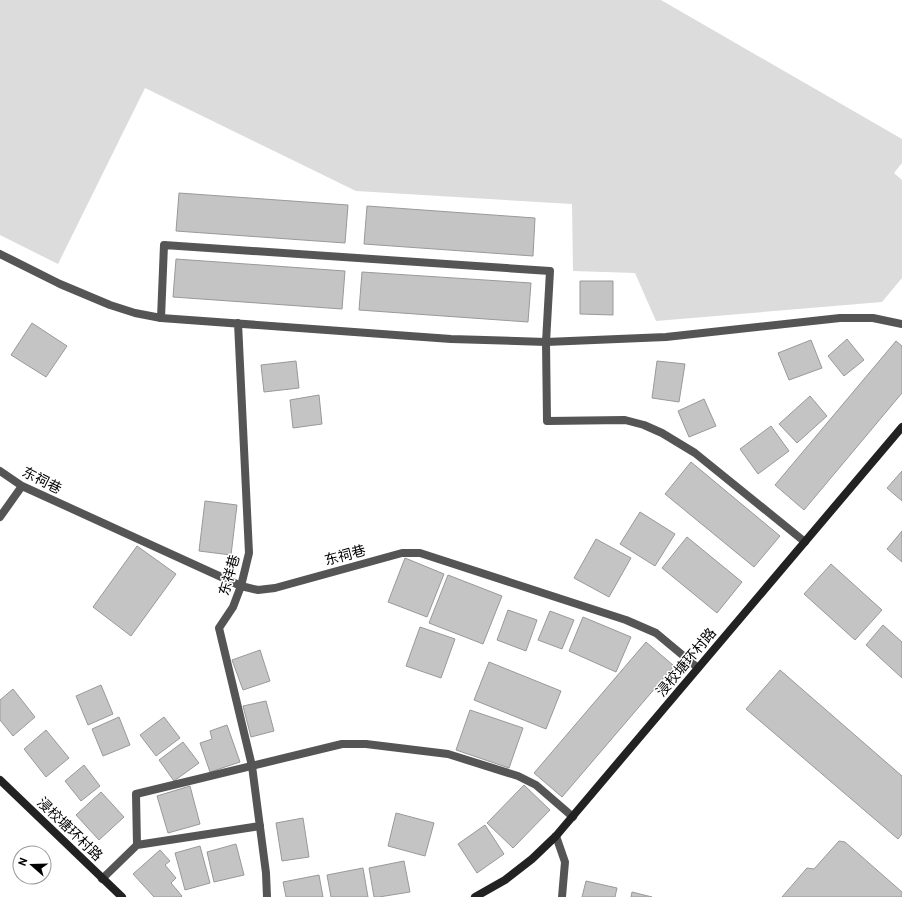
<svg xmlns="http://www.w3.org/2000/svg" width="902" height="897" viewBox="0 0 902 897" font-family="Overpass,'Noto Sans SC',sans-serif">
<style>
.green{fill:#dcdcdc}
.building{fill:#c4c4c4;stroke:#999}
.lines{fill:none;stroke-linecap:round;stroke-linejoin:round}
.lane{stroke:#555;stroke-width:8}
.street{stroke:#555;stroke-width:8}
.secondary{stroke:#222;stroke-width:8}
.labels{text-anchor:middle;stroke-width:3;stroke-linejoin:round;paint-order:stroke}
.street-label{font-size:14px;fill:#000;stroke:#fff}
</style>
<rect width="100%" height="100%" fill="#fff"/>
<path class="green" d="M0,0H661L902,139V163L894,173L902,180V278L882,302L656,321L635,273L573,271L572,204L356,191L145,88L58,264L0,235Z"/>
<path class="building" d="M179,193L348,205L345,243L176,231Z
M367,206L535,218L533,256L364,244Z
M176,259L345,271L342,309L173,297Z
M362,272L531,283L528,322L359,310Z
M580,281H613V315L580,314Z
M32,323L67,346L46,377L11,355Z
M847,339L864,360L844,376L828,356Z
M811,340L822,368L789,380L778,353Z
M896,341L902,346V393L804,510L775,485Z
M296,361L299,388L264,392L261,365Z
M657,361L685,364L679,402L652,398Z
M319,395L322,424L293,428L290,400Z
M810,396L827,416L797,443L779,424Z
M704,399L716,426L689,437L678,411Z
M771,426L789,451L758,474L740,449Z
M691,462L780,536L754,567L665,494Z
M902,471V501L887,488Z
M205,501L237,505L231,555L199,551Z
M640,512L675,534L655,566L620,544Z
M902,531V562L887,549Z
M687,537L742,582L717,613L662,568Z
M596,539L631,558L609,597L574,578Z
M137,546L176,574L131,636L93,607Z
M405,558L444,574L427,617L388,602Z
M831,564L882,610L855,640L804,594Z
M448,575L502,596L483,644L429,623Z
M508,610L537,620L526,651L497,640Z
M550,611L574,620L562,649L538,640Z
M583,617L631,637L616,672L569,651Z
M883,625L902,642V678L866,645Z
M420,627L455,639L441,678L406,666Z
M646,642L674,666L562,797L534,773Z
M260,650L270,681L243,690L232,660Z
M489,662L561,691L546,729L474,700Z
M780,670L902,776V834L898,839L746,709Z
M101,685L113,714L88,725L76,696Z
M13,689L35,717L13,736L0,720V700Z
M266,701L274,731L251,737L243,706Z
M470,710L523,728L509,768L456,750Z
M119,717L130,745L103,756L92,729Z
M164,717L180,738L156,756L140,735Z
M227,725L240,762L210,772L200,743L212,739L210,731Z
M46,730L69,758L46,777L24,749Z
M183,742L199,763L174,781L159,760Z
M84,765L100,786L81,801L65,781Z
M524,785L550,810L513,848L487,823Z
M190,786L200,824L168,833L157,796Z
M101,792L124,817L99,840L76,815Z
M396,813L434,823L425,856L388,846Z
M303,818L309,857L282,861L276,823Z
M485,825L504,854L477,873L458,844Z
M839,841L845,842L902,892V897H782L807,868L814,869Z
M236,844L244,875L214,882L207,852Z
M200,846L210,883L185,890L175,853Z
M160,850L170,861L165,865L176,878L171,883L182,896L181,897H154L133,874Z
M404,861L410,892L379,897H374L369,868Z
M363,868L368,897H331L327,875Z
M319,875L323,897H286L283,882Z
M586,881L617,888L615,897H582Z
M632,892L652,897H631Z"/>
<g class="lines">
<path class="lane" d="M161,318L164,245L550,271L546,342L547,421L625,420L644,425L662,433L695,453L805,542
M137,845L136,794L342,744H366L448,754L518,776L536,785L573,817
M102,879L137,845L260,826"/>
<path class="street" d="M0,254L60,284L110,305L135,313L161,318L451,339L546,342L666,337L840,318H873L902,324
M238,323L249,553L241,586L233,607L219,628L252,766L266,873L267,897
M0,471L22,486L241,586L258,590L275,588L402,553H420L626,620L656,633L698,668
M0,517L22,486
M556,836L565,862L562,897"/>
<path class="secondary" d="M0,780L122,897
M475,897L505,880L532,859L556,836L902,427"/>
</g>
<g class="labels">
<g class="street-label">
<text transform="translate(42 480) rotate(27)" y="5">东祠巷</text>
<text transform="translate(345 555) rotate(-15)" y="5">东祠巷</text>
<text transform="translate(229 575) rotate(-74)" y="5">东祥巷</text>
<text transform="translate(686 662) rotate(-50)" y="5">浸校塘环村路</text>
<text transform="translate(70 829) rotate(44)" y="5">浸校塘环村路</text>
</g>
</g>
<g transform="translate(32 865) rotate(290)"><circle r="19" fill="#ffffff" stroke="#999999"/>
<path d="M0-3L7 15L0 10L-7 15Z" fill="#000000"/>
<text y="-6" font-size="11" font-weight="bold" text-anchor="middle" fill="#000000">N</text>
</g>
</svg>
